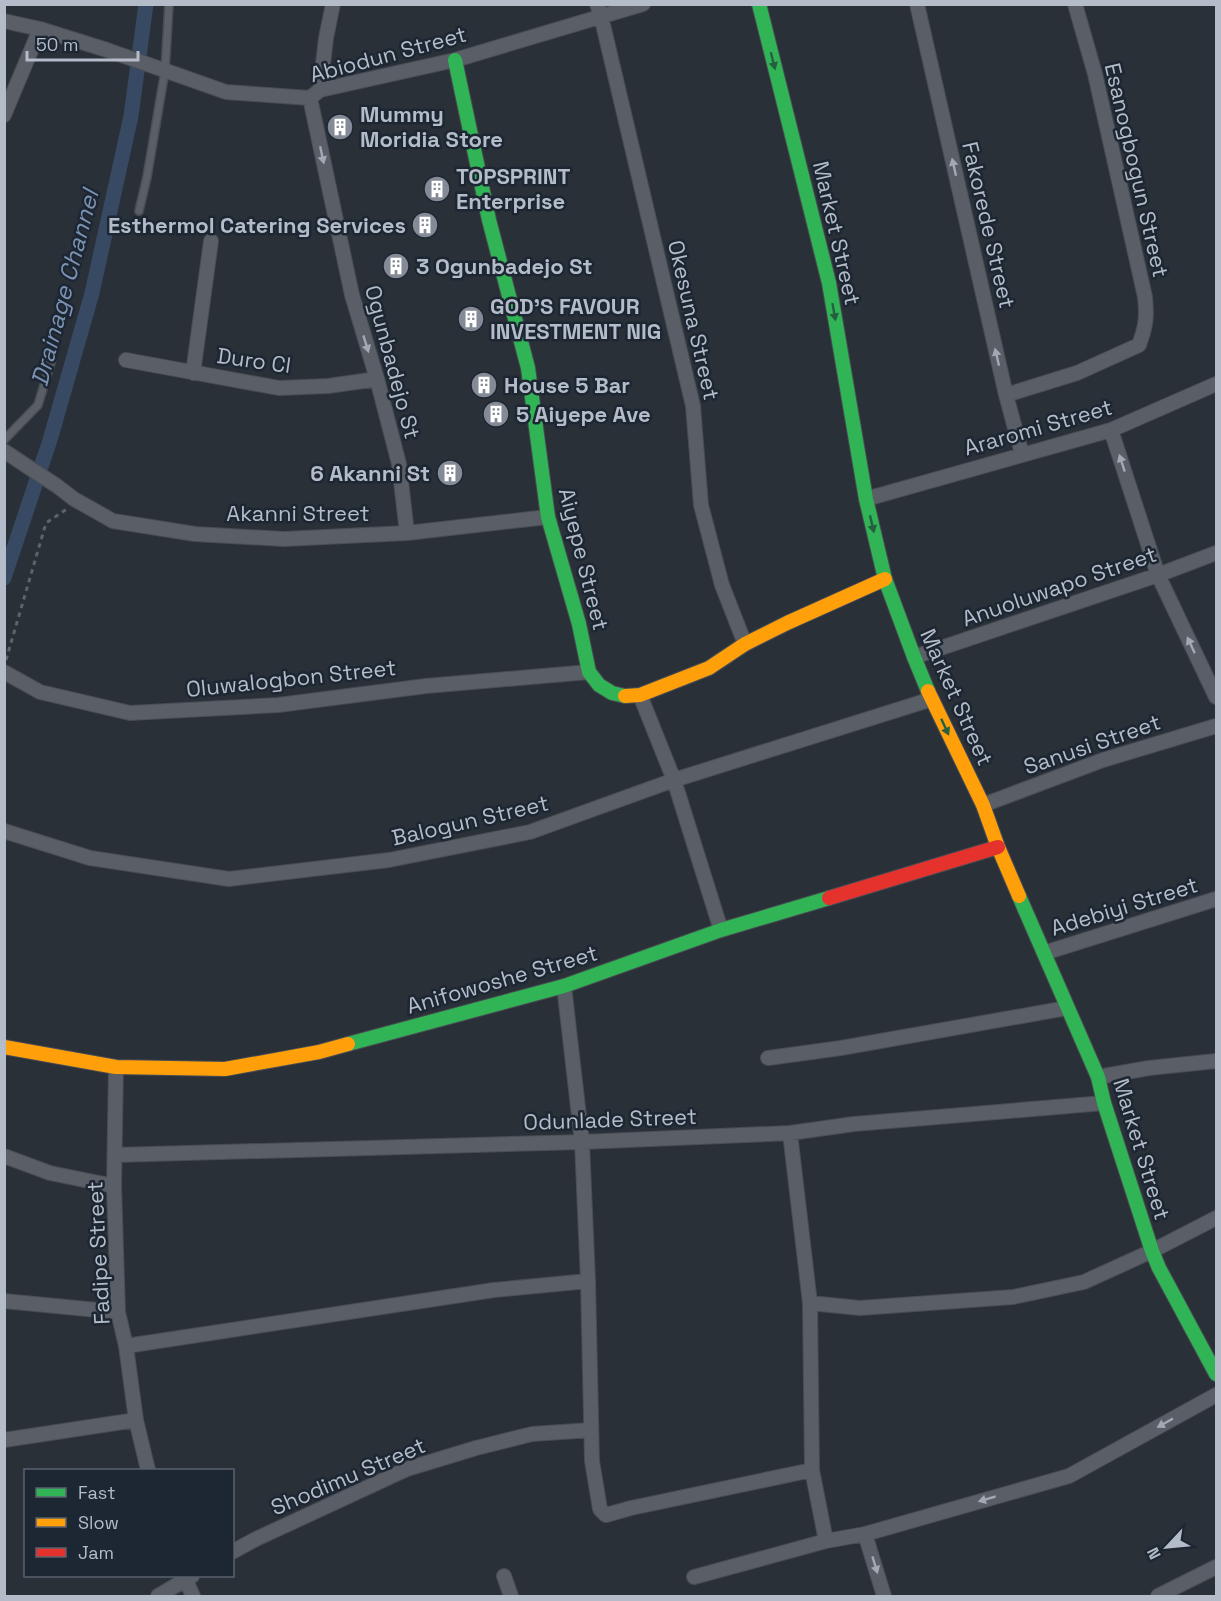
<svg xmlns="http://www.w3.org/2000/svg" width="1221" height="1601" viewBox="0 0 1221 1601" font-family="'Space Grotesk',sans-serif">
<style>
.lines{fill:none;stroke-linecap:round;stroke-linejoin:round}
.canal{stroke:#384963;stroke-width:15}
.lane-casing{stroke:#484c53;stroke-width:10}
.street-casing{stroke:#484c53;stroke-width:16}
.fast-casing{stroke:#484c53;stroke-width:16}
.slow-casing{stroke:#484c53;stroke-width:16}
.jam-casing{stroke:#484c53;stroke-width:16}
.path{stroke:#5d636a;stroke-width:3;stroke-dasharray:4.5 4.5;stroke-linecap:butt}
.lane{stroke:#5a5e66;stroke-width:7}
.street{stroke:#5a5e66;stroke-width:14}
.fast{stroke:#30b455;stroke-width:14}
.slow{stroke:#ff9f0a;stroke-width:14}
.jam{stroke:#e5322d;stroke-width:14}
.oneway{fill:#255f41}
.oneway2{fill:#a2a9b5}
.labels{text-anchor:middle;stroke-width:5;stroke-linejoin:round;paint-order:stroke}
.street-label{font-size:22px;fill:#b4bcc9;stroke:#1d2633}
.poi-label{font-size:22px;font-weight:bold;fill:#b4bcc9;stroke:#1d2633;text-anchor:start}
.water-label{font-size:24px;font-style:italic;fill:#7c92b1;stroke:#1d2633}
</style>
<rect width="100%" height="100%" fill="#2a3038"/>
<g class="lines">
<path class="canal" d="M4,578L50,440L92,293L131,116L146,4"/>
<defs>
<path id="lane" d="M139,211L147,177L165,71L169,4
M4,440L38,405L52,359"/>
<path id="street" d="M597,4L601,16L693,406L701,505L722,585L745,644
M917,4L1006,395L1022,454
M4,21L40,29L107,50L226,92L310,98L320,90L455,60L643,4
M320,90L326,38L333,4
M310,98L352,295L377,379L399,464L407,533
M4,115L40,29
M126,360L279,388L328,386L377,379
M193,373L211,241
M1006,395L1077,373L1139,345C1146,326 1147,317 1145,297L1095,74L1075,4
M1111,430L1158,575L1216,697
M4,451L57,486L74,499L113,521L195,534L284,539L407,533L548,517
M866,499L1111,430L1216,384
M914,657L1158,575L1216,553
M4,672L40,692L130,713L278,705L426,686L589,672
M640,695L674,780L721,930
M983,805L1103,760L1216,726
M4,831L90,858L229,879L389,860L530,832L674,780L932,699
M1044,953L1216,899
M564,986L582,1142L588,1281L592,1461L600,1509L606,1515L631,1508L812,1470
M768,1058L841,1048L1067,1008
M116,1067L114,1186L118,1312L126,1346L136,1420L148,1470
M1098,1077L1149,1068L1216,1061
M790,1133L810,1303L812,1470L826,1541
M115,1155L582,1142L790,1133L854,1124L1104,1103
M4,1156L50,1173L114,1186
M4,1301L118,1312
M810,1303L860,1308L1013,1297L1084,1282L1152,1251L1216,1218
M126,1346L494,1290L588,1281
M4,1440L136,1420
M865,1534L884,1596
M232,1552L256,1539L407,1469L476,1448L532,1434L591,1430
M184,1576L193,1596
M504,1576L511,1596
M694,1577L826,1541L865,1534L1069,1476L1216,1395
M158,1596L192,1576
M1158,1596L1216,1567"/>
<path id="fast" d="M759,4L829,283L866,499L885,579L914,657L928,691
M455,60L489,220L528,368L548,517L579,624L589,672L599,685L612,693L625,696
M1019,896L1098,1077L1104,1103L1152,1251L1159,1268L1216,1374
M348,1044L564,986L721,930L829,898"/>
<path id="slow" d="M928,691L983,805L998,847L1019,896
M625,696L640,695L709,668L745,644L787,623L885,579
M4,1047L116,1067L225,1069L319,1052L348,1044"/>
<path id="jam" d="M829,898L998,847"/>
</defs>
<use href="#lane" class="lane-casing"/>
<use href="#street" class="street-casing"/>
<use href="#fast" class="fast-casing"/>
<use href="#slow" class="slow-casing"/>
<use href="#jam" class="jam-casing"/>
<path class="path" d="M6,660L46,523L67,509"/>
<use href="#lane" class="lane"/>
<use href="#street" class="street"/>
<use href="#fast" class="fast"/>
<use href="#slow" class="slow"/>
<use href="#jam" class="jam"/>
</g>
<defs><path id="oneway-solid" d="M-6-.8H1V-3.2L6.5 0L1 3.2V.8H-6Z" transform="scale(1.5)"/></defs>
<g class="oneway">
<use href="#oneway-solid" transform="translate(773 61) rotate(76)"/>
<use href="#oneway-solid" transform="translate(834 312) rotate(80)"/>
<use href="#oneway-solid" transform="translate(872 524) rotate(77)"/>
<use href="#oneway-solid" transform="translate(945 727) rotate(65)"/>
</g>
<g class="oneway2">
<use href="#oneway-solid" transform="translate(322 155) rotate(78)"/>
<use href="#oneway-solid" transform="translate(954 167) rotate(-103)"/>
<use href="#oneway-solid" transform="translate(366 344) rotate(73)"/>
<use href="#oneway-solid" transform="translate(997 357) rotate(-103)"/>
<use href="#oneway-solid" transform="translate(1122 463) rotate(-108)"/>
<use href="#oneway-solid" transform="translate(1191 645) rotate(-115)"/>
<use href="#oneway-solid" transform="translate(1165 1423) rotate(151)"/>
<use href="#oneway-solid" transform="translate(987 1499) rotate(164)"/>
<use href="#oneway-solid" transform="translate(875 1565) rotate(73)"/>
</g>
<defs>
<symbol id="building-disc" viewBox="-11 -11 22 22"><circle r="9.5" fill="#848b96" stroke="#1d2633"/><path d="M-4-6H4V6H1V3H-1V6H-4ZM-2.5-4.3h1.7v1.8h-1.7ZM.8-4.3h1.7v1.8H.8ZM-2.5-1h1.7V.8h-1.7ZM.8-1h1.7V.8H.8Z" fill="#fff"/></symbol>
</defs>
<g fill-rule="evenodd">
<use href="#building-disc" x="325" y="112" width="30" height="30"/>
<use href="#building-disc" x="422" y="174" width="30" height="30"/>
<use href="#building-disc" x="410" y="210" width="30" height="30"/>
<use href="#building-disc" x="381" y="251" width="30" height="30"/>
<use href="#building-disc" x="456" y="304" width="30" height="30"/>
<use href="#building-disc" x="469" y="370" width="30" height="30"/>
<use href="#building-disc" x="481" y="399" width="30" height="30"/>
<use href="#building-disc" x="435" y="458" width="30" height="30"/>
</g>
<g class="labels">
<g class="street-label">
<text transform="translate(388 54) rotate(-15)" y="8">Abiodun Street</text>
<text transform="translate(1137 170) rotate(77)" y="8">Esanogbogun Street</text>
<text transform="translate(989 225) rotate(77)" y="8">Fakorede Street</text>
<text transform="translate(837 233) rotate(77)" y="8">Market Street</text>
<text transform="translate(694 320) rotate(77)" y="8">Okesuna Street</text>
<text transform="translate(254 360) rotate(8)" y="8">Duro Cl</text>
<text transform="translate(393 362) rotate(75)" y="8">Ogunbadejo St</text>
<text transform="translate(1038 427) rotate(-16)" y="8">Araromi Street</text>
<text x="298" y="521">Akanni Street</text>
<text transform="translate(584 559) rotate(76)" y="8">Aiyepe Street</text>
<text transform="translate(1059 586) rotate(-19)" y="8">Anuoluwapo Street</text>
<text transform="translate(291 678) rotate(-6)" y="8">Oluwalogbon Street</text>
<text transform="translate(957 697) rotate(66)" y="8">Market Street</text>
<text transform="translate(1092 744) rotate(-19)" y="8">Sanusi Street</text>
<text transform="translate(470 820) rotate(-13)" y="8">Balogun Street</text>
<text transform="translate(1124 906) rotate(-17)" y="8">Adebiyi Street</text>
<text transform="translate(502 979) rotate(-16)" y="8">Anifowoshe Street</text>
<text transform="translate(610 1119) rotate(-2)" y="8">Odunlade Street</text>
<text transform="translate(1142 1149) rotate(73)" y="8">Market Street</text>
<text transform="translate(98 1253) rotate(-93)" y="8">Fadipe Street</text>
<text transform="translate(348 1476) rotate(-23)" y="8">Shodimu Street</text>
</g>
<g class="poi-label">
<text x="360" y="122">Mummy<tspan x="360" dy="25">Moridia Store</tspan></text>
<text x="456" y="184">TOPSPRINT<tspan x="456" dy="25">Enterprise</tspan></text>
<text x="406" y="233" text-anchor="end">Esthermol Catering Services</text>
<text x="416" y="274">3 Ogunbadejo St</text>
<text x="490" y="314">GOD'S FAVOUR<tspan x="490" dy="25">INVESTMENT NIG</tspan></text>
<text x="504" y="393">House 5 Bar</text>
<text x="516" y="422">5 Aiyepe Ave</text>
<text x="430" y="481" text-anchor="end">6 Akanni St</text>
</g>
<g class="water-label">
<text transform="translate(65 288) rotate(-75)" y="8">Drainage Channel</text>
</g>
</g>
<rect width="1221" height="1601" fill="none" stroke="#b4bcc9" stroke-width="12"/>
<rect x="24" y="1469" width="210" height="108" fill="#1d2633" stroke="#59626f" stroke-width="1.5"/>
<rect x="36" y="1488" width="30" height="9" fill="#30b455" stroke="#59626f" stroke-width="1.5"/>
<text x="78" y="1499" font-size="18" fill="#b4bcc9">Fast</text>
<rect x="36" y="1518" width="30" height="9" fill="#ff9f0a" stroke="#59626f" stroke-width="1.5"/>
<text x="78" y="1529" font-size="18" fill="#b4bcc9">Slow</text>
<rect x="36" y="1548" width="30" height="9" fill="#e5322d" stroke="#59626f" stroke-width="1.5"/>
<text x="78" y="1559" font-size="18" fill="#b4bcc9">Jam</text>
<g transform="translate(1167 1547) rotate(244)" stroke="#1d2633" stroke-width="4.5" paint-order="stroke">
<path d="M0-4.5L10 22L0 15L-10 22Z" fill="#b4bcc9"/>
<text y="-9" font-size="16" font-weight="bold" text-anchor="middle" fill="#b4bcc9">N</text>
</g>
<path d="M27 51v9h111v-9" fill="none" stroke="#b4bcc9" stroke-width="3"/>
<text x="36" y="51" font-size="18" fill="#b4bcc9" stroke="#1d2633" stroke-width="4.5" paint-order="stroke">50 m</text>
</svg>
